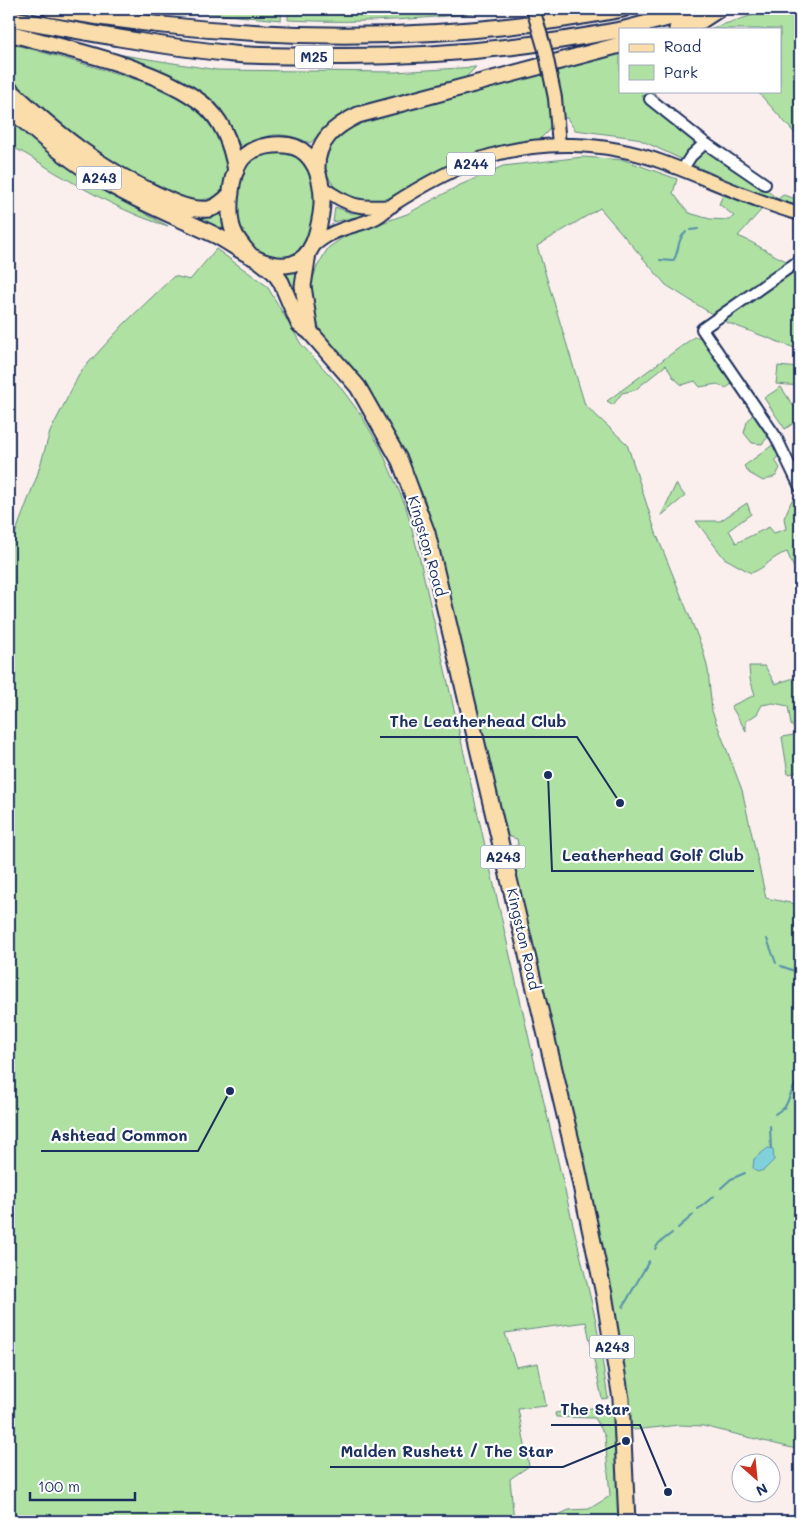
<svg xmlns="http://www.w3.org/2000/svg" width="809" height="1530" viewBox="0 0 809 1530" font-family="Mali,sans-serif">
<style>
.green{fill:#aee1a2;stroke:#648880}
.water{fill:#81d1dc;stroke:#5890aa}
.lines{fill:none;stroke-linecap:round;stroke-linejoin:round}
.stream{stroke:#5890aa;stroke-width:2}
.minor-casing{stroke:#1b2f5e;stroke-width:14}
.major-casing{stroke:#1b2f5e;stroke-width:16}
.highway-casing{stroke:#1b2f5e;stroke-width:19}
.minor{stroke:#fff;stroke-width:10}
.major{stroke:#faddab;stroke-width:12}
.highway{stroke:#faddab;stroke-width:15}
.major-bridge-casing{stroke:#1b2f5e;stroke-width:16;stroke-linecap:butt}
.major-bridge{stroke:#faddab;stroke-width:12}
.labels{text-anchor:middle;stroke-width:4.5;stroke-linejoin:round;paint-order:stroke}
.shield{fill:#fff;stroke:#5f6d8e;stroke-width:1}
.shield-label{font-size:14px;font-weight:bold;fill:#1b2f5e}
.street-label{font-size:15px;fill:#1b2f5e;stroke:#fff}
.leader{fill:none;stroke:#1b2f5e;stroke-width:2}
.callout-dot{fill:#1b2f5e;stroke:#fff;stroke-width:2}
.callout-label{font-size:16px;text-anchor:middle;font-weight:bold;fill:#1b2f5e;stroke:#fff;stroke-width:4.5;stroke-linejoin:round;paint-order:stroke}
</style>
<rect width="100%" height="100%" fill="#fbefed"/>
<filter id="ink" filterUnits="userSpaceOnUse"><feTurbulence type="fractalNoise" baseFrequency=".02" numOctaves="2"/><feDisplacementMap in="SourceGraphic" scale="10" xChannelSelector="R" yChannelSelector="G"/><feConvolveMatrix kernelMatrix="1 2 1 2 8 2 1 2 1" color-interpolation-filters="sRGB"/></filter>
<g filter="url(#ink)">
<path class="green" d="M160,9H285H282L281,20Z
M288,9H506C432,19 363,24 288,20Z
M772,9H800V137H798L757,91H780V29H709Z
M9,43C45,53 82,63 118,74C143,82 170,88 192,103C219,123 256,199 197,200C175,201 101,160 82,145C57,126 30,103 9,79Z
M79,48L217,70L395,72L476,67L464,79L329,126L310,143C281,131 269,132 241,148C237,139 233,128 227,120C193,72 132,62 79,48Z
M620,53V91H658L642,96L778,199L783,195L800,200V208L758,195L636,138L575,130L567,118L553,119L548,131L541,138L387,200L375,203L342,196C321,174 317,148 344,128C350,124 359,122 366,119Z
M9,119C57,163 111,196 168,226C128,215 92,193 56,173C41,164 28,154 12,147L9,149Z
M282,150C290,153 299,156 305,163C324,187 316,262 277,260C272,260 262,259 258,256C252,252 239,236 237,230C231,206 237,167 260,154C266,151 275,151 282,150Z
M583,157L624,160L677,179L673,193L689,213L710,219L729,220L734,216L719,204L723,195L763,208L738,236C759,244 778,261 800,265V350L723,321L666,285L600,208L537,246L585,405L627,444L656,533L703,650L708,670L712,711L742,790L766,898L800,905V1450L703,1426L679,1425L634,1430L630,1426L623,1369L510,854L514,846L518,845L517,839L504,835L425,500L395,434L370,395L325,340L316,319L310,286L317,267L328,248L345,236L407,214L458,186L503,166Z
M335,207L351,213H374L333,222Z
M170,208L223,209V222L226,236Z
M216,249L267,286L301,344L338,384L361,415L381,449L406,507L420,560L532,1052L596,1321L608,1398L602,1399L586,1322L505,1333L516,1367L538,1363L546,1406L518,1409L529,1466L510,1479L514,1521H9V804L11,800L9,798V550L37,476L50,432L81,371L125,323L174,276L190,280Z
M298,268L297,286L301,311L280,273Z
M694,337H700L732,384L726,388L717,384L700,387L695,381L682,385L673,377L666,365L635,390L622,393L613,405L607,401Z
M778,366L800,368V386L776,384Z
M781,387L800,416V419L785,429L764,398Z
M753,414L769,436L762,444L752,443L744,433L747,422Z
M774,444L779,455L775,460L780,468L776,476L763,481L749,473L744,466Z
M676,484L685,496L661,516Z
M799,498L800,576L796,573L787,552C771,557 766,568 751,573L724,558L696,521H720L747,503L751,514L729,530L736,543L769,527L774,533L786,529L784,518L792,500Z
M749,666H765L775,684L800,676L798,703L800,711V772L788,774L782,737L799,734L791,725L788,706L773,703L762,705L757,714L746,721V731L731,706L755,695L750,679Z
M613,1405L622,1521H588V1516L574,1521H545L569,1510L589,1509L610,1496L605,1436L595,1418L556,1417L555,1413Z"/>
<path class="water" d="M768,1148L773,1149L774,1160L764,1170L757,1172L753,1168L754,1159Z"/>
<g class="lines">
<path class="stream" d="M9,128L11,126
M690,230L698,229
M660,260L673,261C680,252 676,240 686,232
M767,939L776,963
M781,966L800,973
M775,1114L785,1107L799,1076
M770,1126L771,1149
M721,1188L731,1179L745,1173
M698,1209L714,1196
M678,1228L693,1215
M655,1249L659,1243L672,1233
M623,1307L649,1261"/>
<defs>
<path id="minor" d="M650,99L705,143L765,184
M682,170L691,156L705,143
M800,260L702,329L776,437L800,487"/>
<path id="major" d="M555,98L559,145
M320,186C348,206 358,209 392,206
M312,247C318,242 324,237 331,234C345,226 363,225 377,217C383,214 387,209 392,205C420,187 452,169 483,158C540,139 605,141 662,162C709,179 752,201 800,214"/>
<path id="highway" d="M50,9C240,42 432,46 623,9
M9,18C83,32 157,46 233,54C256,56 281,56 305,56C411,59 516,50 620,30
M625,29L703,9
M677,29L699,22L719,9
M9,33C66,49 157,67 203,104C223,120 232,147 236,171
M9,89C56,133 99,168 158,195C174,203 191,211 209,209C218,207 225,200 231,194
M9,107C38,135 69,160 104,181C139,202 177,217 213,234C238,246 263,271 292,264C313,258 318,232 321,214C324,195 321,168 306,154C298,146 285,144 274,145C262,146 249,149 241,160C230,175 227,213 233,230C236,239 243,247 250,255
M317,169C316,141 335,126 358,115L620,45
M308,253L303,286L310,332
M260,261L274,272L281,282L299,324L310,332L358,387L400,461L427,533L576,1162L604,1294L621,1399L627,1521"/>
</defs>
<use href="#minor" class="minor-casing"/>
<use href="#major" class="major-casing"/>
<use href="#highway" class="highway-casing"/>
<use href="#minor" class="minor"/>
<use href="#major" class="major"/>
<use href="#highway" class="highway"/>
<defs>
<path id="major-bridge" d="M533,9L545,50L555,98"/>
</defs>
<use href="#major-bridge" class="major-bridge-casing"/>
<use href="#major-bridge" class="major-bridge"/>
</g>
</g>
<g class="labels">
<g class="shield">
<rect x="295" y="45.5" width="38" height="23" rx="4"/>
<rect x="447" y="152.5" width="48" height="23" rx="4"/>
<rect x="76.5" y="166.5" width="45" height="23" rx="4"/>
<rect x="480.5" y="845.5" width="45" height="23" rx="4"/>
<rect x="589.5" y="1335.5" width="45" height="23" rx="4"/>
</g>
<g class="shield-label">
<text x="314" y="62">M25</text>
<text x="471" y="169">A244</text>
<text x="99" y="183">A243</text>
<text x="503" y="862">A243</text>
<text x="612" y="1352">A243</text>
</g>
<g class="street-label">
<text transform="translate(427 546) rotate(74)" y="5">Kingston Road</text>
<text transform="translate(523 939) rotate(77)" y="5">Kingston Road</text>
</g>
</g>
<path class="leader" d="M620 803L577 737H380M548 775L552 871H754M230 1091L198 1151H41M668 1492L640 1425H551M626 1441L563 1467H330"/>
<g class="callout-dot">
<circle cx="620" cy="803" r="5"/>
<circle cx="548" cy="775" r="5"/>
<circle cx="230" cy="1091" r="5"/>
<circle cx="668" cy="1492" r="5"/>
<circle cx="626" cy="1441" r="5"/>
</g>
<g class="callout-label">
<text x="478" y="727">The Leatherhead Club</text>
<text x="653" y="861">Leatherhead Golf Club</text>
<text x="119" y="1141">Ashtead Common</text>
<text x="595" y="1415">The Star</text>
<text x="447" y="1457">Malden Rushett / The Star</text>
</g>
<rect width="809" height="1530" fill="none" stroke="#fff" stroke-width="30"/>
<rect x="15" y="15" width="779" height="1500" fill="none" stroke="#1b2f5e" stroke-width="2" filter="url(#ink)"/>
<rect x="619" y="28" width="162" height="65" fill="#ffffff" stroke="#a4acbf"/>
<rect x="629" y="44" width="25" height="8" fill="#faddab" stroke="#a4acbf"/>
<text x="664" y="52" font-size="15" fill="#1b2f5e">Road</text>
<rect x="629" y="65" width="25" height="15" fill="#aee1a2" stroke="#a4acbf"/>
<text x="664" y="78" font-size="15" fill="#1b2f5e">Park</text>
<g transform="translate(756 1478) rotate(153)"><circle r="24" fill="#ffffff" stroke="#a4acbf"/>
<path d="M0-4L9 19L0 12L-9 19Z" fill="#c8321e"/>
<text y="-8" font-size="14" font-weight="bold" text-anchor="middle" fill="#1b2f5e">N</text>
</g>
<path d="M30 1492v8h105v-8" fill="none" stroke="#1b2f5e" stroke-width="2.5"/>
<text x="38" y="1492" font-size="15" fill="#1b2f5e" stroke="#ffffff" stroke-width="4" paint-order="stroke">100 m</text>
</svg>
